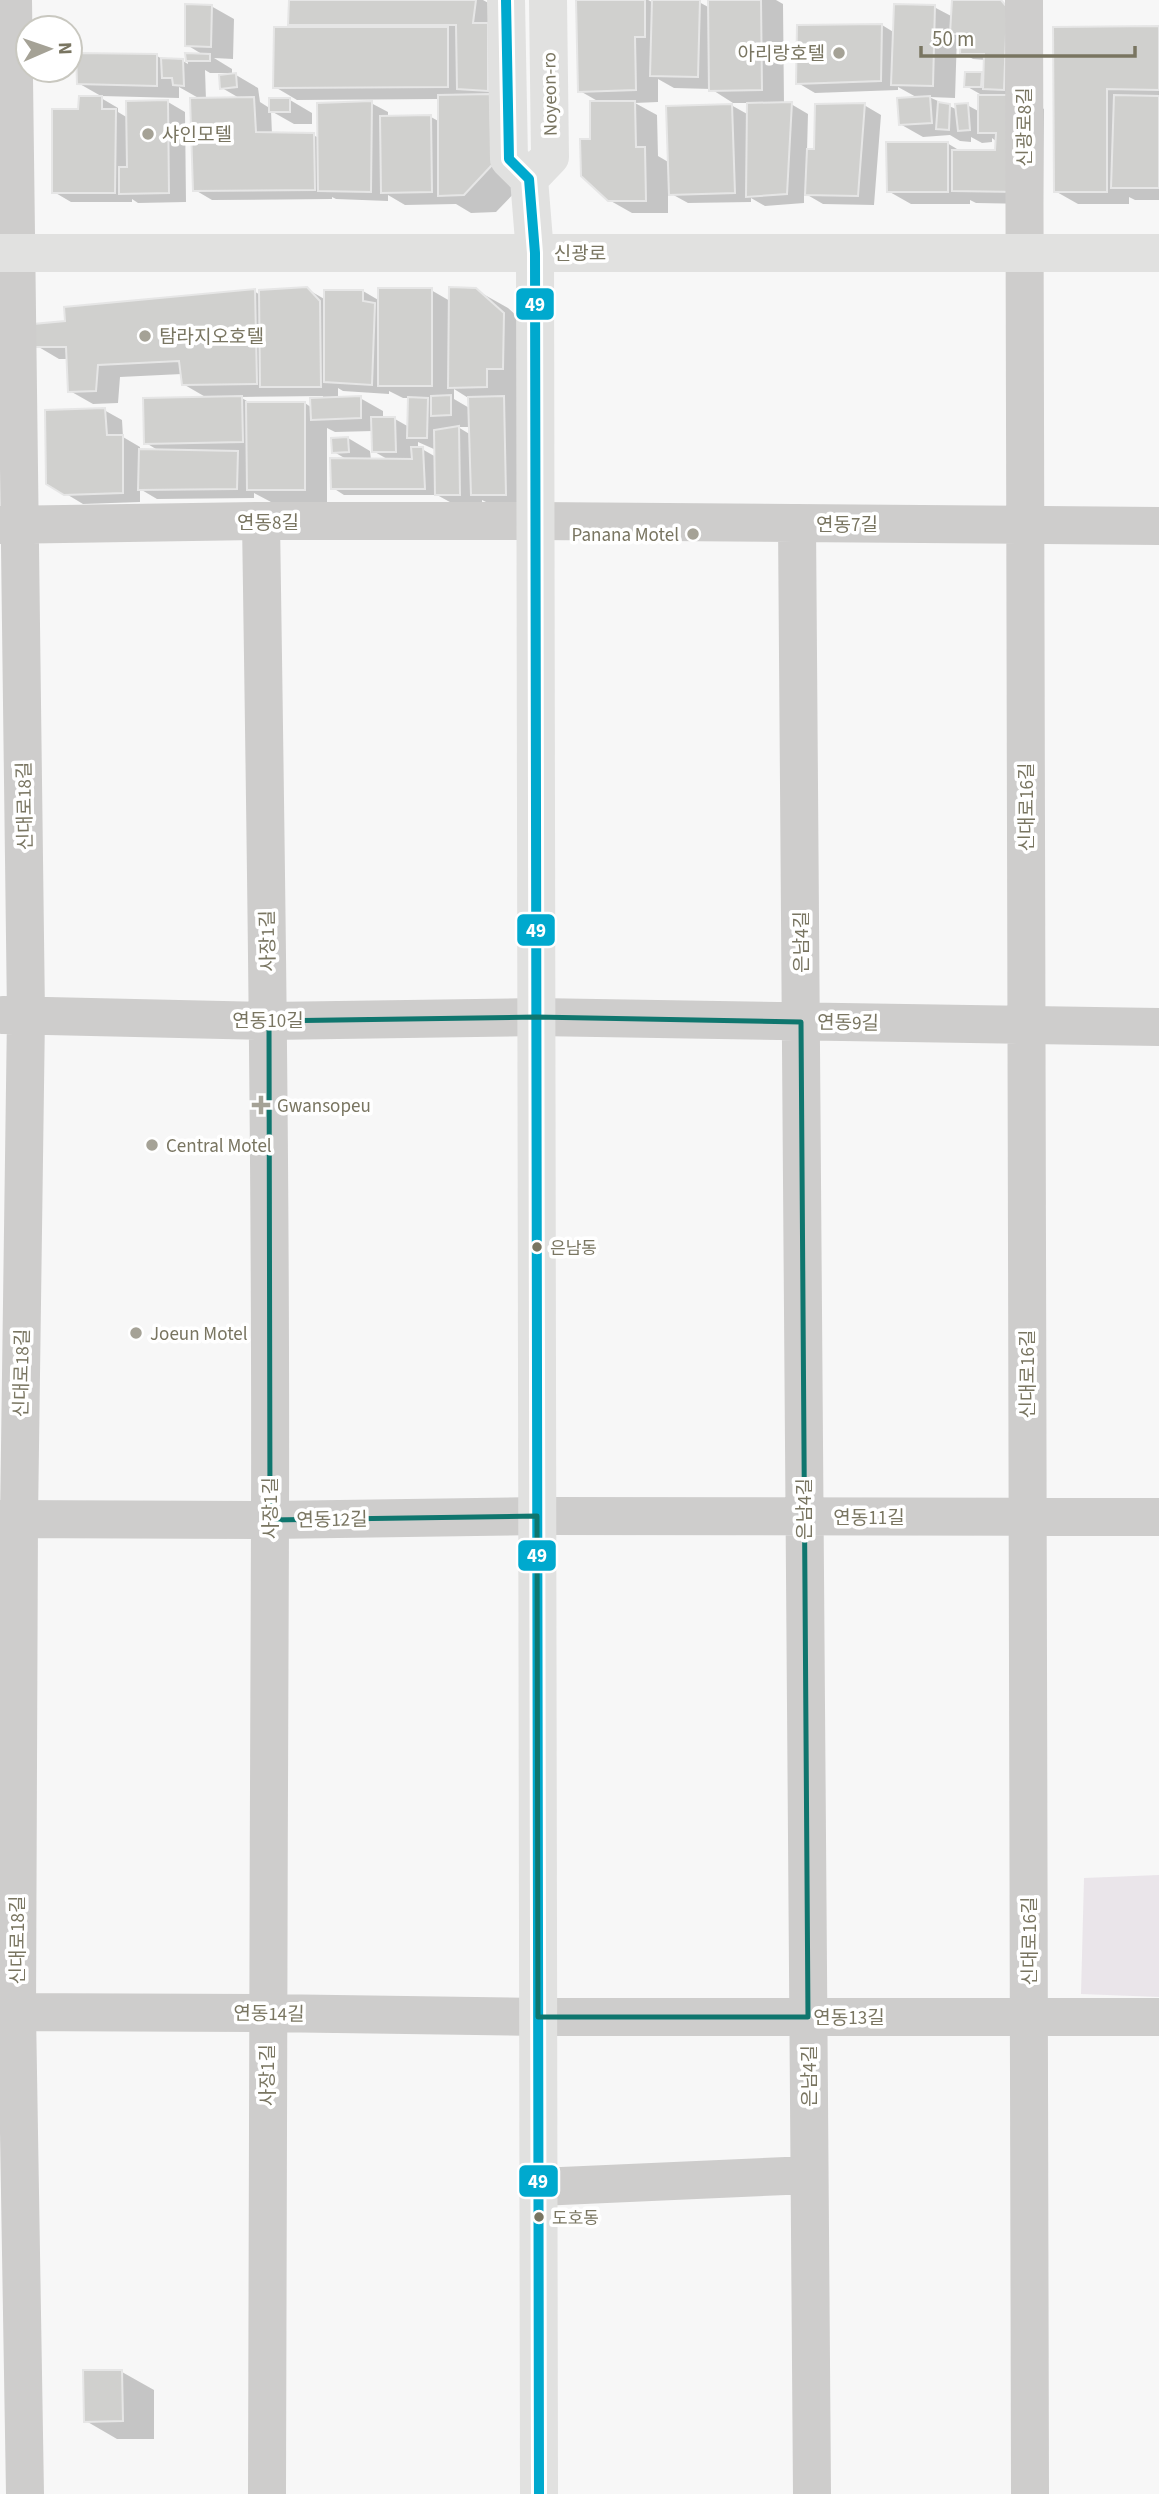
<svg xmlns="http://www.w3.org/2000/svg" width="1159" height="2494" viewBox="0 0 1159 2494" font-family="'Source Sans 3','Noto Sans KR',sans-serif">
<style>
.park{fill:#eae5ea}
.shadow{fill:#0003;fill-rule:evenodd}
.building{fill:#d0d0ce;stroke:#e6e6e6;stroke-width:2}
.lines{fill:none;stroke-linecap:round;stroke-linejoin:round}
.minor{stroke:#cecdcc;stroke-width:38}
.major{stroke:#e1e1e0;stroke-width:38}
.bus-1-casing{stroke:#fff;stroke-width:16}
.bus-1{stroke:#00a9ce;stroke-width:10}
.marked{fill:none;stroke:#0f766e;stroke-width:5;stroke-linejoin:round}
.poi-dot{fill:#a5a296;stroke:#fff;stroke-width:2.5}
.bus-dot{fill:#797561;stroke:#fff;stroke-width:2.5}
.labels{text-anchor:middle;stroke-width:7;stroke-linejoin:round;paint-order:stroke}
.bus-label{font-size:17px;fill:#797561;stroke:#fff;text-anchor:start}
.poi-label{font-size:19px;fill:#797561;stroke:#fff;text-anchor:start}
.street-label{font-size:19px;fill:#797561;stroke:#fff}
.line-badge{stroke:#fff;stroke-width:2.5}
.badge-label{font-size:19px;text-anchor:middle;font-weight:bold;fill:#fff}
</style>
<rect width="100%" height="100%" fill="#f7f7f7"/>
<path class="park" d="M1159,1875V1997L1081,1994L1084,1878Z"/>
<path class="shadow" d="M291,0H483L499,9L523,184L496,212L471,213L456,204L405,205L388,195V201L336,199L332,197V199L212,200L195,190L202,100L179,87V98L101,96L78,83L157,56L164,60L183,61L188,64L187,55L205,56L187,45L211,6L234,19L233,59L214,58L232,69V75H236L258,88L260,102L271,109L290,100L312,113V124H294L271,111L272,134L313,135L319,138L371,103L388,112V118L431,117L440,122V99L297,100L275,87L290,28ZM205,70L210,73H230L222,88L241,99L206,100Z
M578,0H648L654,3L699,2L710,8V0H776L783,4L784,104H791L808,114L807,151L816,150L864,105L881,115L874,205L823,204L804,193V203L765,206L751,198V202L688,203L668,192V213H632L609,200L592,140L601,103L580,91ZM658,79L674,88L711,89L733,103H749V115L731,105L670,163L658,156L657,115L635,103L658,102Z
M953,0H999L1011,7L1021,96L1044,109L1043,204L976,203L970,200V204H911L888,191L947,143L962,152H997V142L992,138V142L982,143L971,137V142L960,141L950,135L923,137L900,124L918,98L898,87V90L815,93L798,83L882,25L895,33L934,7L953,17ZM957,35L963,39L962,53L973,59L986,60L985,76L981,74L966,86L980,94V112L967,105L958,110L929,97L955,98Z
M1055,28H1159V200H1135L1129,197V204H1078L1055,191Z
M101,98L118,108V112L128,118L168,102L185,112L186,202L138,203L132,199V202H71L54,192L80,111Z
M307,289L326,300L363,291L380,301L431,290L450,301L476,290L508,308L536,333L522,503L490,504L482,500V507H459L437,495H344L333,488L348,460L334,452L348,438L370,451L371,460H389L373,451V431L335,432L327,428V502H271L254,493V498L157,499L140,489V502L83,504L48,483L104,410L122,420L123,437L140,447V451L161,452L146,443L209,399L183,384L182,374L120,377L118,403L93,404L70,391L69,359H59L37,346L254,291L260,295ZM338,388L343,391L389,394V391L403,398H410L409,427L395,419H383V411L360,398L338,399ZM454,389L470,399L471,409L454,399ZM323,396V399L312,408L305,403L252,404L240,397ZM458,427H471V435ZM418,442L436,450V457L422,449H418Z
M122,2372L154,2390V2439H117L86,2421Z"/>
<path class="building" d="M289,0H476L473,23H488V91L457,89L456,25H288Z
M576,0H645V37H635L636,90L578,92Z
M652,0H700L698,77L650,76Z
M708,0H761L762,90L709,91Z
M952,0H1001L1007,7L1004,90L983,89L984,54H960L961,34H950Z
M185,4L212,5L211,47L185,46Z
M894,4L935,5L933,86L891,85Z
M882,24L881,81L796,84L797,25Z
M1159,26V90L1107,89V192H1054L1053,27Z
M274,27H448V87L273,88Z
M76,53L157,54V86L77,84Z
M185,53L210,54V61H186Z
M161,58L183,59L184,86L173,85L172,78H162Z
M965,72H982L981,87H964Z
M236,73L237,87L220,89L219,75Z
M490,94L492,165L464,195L438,196V95Z
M978,95H1022L1021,192L952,191V150H995L996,133H978Z
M1114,95L1159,96V188H1111Z
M79,96H102V109H116L115,193H52V109H78Z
M930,96L932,123L899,125L897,98Z
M254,97L256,132L314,133L315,190L193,191L190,98Z
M269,98H290V112H269Z
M168,100L169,193L119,194V167H127L126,101Z
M372,101L371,192L318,191L317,103Z
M590,101H635L636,147H645L646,201H608L581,176L580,139H590Z
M792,102L787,194L746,197L747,103Z
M938,102L950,104L949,130L936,129Z
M865,103L858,196L805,195L807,149H814L815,104Z
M968,103L970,130L958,131L955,104Z
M732,104L735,193L669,195L666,106Z
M431,115L432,192L381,193L380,116Z
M886,142H948V192H887Z
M307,287L320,301L321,387H260L259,290Z
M449,287L476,288L504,313L503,369H487V387L448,388Z
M378,288H432V386H378Z
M255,289L257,384L182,385L179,361L98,365L96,391L68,392L66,347H35L33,324L65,321L64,307Z
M324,290H363V301L375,303L372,385L324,382Z
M451,395V415L431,416V396Z
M242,396L243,442L144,444L143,398Z
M361,396V418L311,420L310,398Z
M504,396L506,495H471L468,397Z
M408,397L428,398L427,438H407Z
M246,402H305V490H247Z
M105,408L107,435H123V493L64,495L46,484L45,410Z
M371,417H395L396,452H372Z
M459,426L460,495H435L434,430Z
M348,437L349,452L332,453L331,438Z
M411,447H423L425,489H331L330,458L412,459Z
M139,449L238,451L237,489L138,490Z
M83,2370H122L123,2421L84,2422Z"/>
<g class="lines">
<path class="minor" d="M13,0L26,1015L19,1519L17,2012L25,2494
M1024,0L1030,2494
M261,521C266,855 271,1189 270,1522C269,1846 267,2170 267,2494
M797,523L812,2494
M0,525L261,521H536L1159,526
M3,1015L269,1021L536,1017L1159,1027
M0,1519L270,1520L537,1516L1159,1517
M0,2012L267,2013L538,2017H1159
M539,2187L809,2175"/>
<path class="major" d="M506,0L509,159L529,179L535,253L539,2494
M529,179L550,157L548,0
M0,253H1159"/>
<defs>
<path id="bus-1" d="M506,0L509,159L529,179L535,253L539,2494"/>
</defs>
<use href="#bus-1" class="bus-1-casing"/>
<use href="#bus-1" class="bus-1"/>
</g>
<path class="marked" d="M536,1017L801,1022L808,2017H538L537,1516L270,1520L269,1021Z"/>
<g class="poi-dot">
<circle cx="839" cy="53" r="7"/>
<circle cx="148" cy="134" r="7"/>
<circle cx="145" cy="336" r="7"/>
<circle cx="693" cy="534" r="7"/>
<path d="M257.5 1094.5h7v7h7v7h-7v7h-7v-7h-7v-7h7z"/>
<circle cx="152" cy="1145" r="7"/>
<circle cx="136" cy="1333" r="7"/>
</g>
<g class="bus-dot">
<circle cx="537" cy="1247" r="6"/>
<circle cx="539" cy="2217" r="6"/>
</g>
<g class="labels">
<g class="bus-label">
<text x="550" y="1254">은남동</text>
<text x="552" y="2224">도호동</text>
</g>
<g class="poi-label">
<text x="825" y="60" text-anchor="end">아리랑호텔</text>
<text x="162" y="141">샤인모텔</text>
<text x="159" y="343">탐라지오호텔</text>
<text x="679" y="541" text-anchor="end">Panana Motel</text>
<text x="277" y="1112">Gwansopeu</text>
<text x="166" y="1152">Central Motel</text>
<text x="150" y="1340">Joeun Motel</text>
</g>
<g class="street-label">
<text transform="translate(549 94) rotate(-91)" y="7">Noyeon-ro</text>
<text transform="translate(1024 127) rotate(-90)" y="7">신광로8길</text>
<text x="580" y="260">신광로</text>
<text x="268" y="529">연동8길</text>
<text x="847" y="531">연동7길</text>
<text transform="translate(24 806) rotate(-91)" y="7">신대로18길</text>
<text transform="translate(1026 807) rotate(-90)" y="7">신대로16길</text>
<text transform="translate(267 941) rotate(-91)" y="7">사장1길</text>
<text transform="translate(801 942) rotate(-90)" y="7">은남4길</text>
<text x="268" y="1027">연동10길</text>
<text transform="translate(848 1022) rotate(1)" y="7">연동9길</text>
<text transform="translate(21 1373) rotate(-89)" y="7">신대로18길</text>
<text transform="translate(1027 1374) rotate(-90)" y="7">신대로16길</text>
<text transform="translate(270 1508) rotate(-90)" y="7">사장1길</text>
<text transform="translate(804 1509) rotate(-90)" y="7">은남4길</text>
<text x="869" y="1524">연동11길</text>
<text transform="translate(332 1519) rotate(-1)" y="7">연동12길</text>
<text transform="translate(17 1940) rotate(-90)" y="7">신대로18길</text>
<text transform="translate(1029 1941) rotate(-90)" y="7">신대로16길</text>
<text transform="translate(269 2013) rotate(1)" y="7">연동14길</text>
<text x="849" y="2024">연동13길</text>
<text transform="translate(267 2075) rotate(-90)" y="7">사장1길</text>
<text transform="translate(809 2076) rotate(-90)" y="7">은남4길</text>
</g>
</g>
<g class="line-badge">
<rect x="515" y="287" width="40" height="34" rx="7" fill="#00a9ce"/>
<rect x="516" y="913" width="40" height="34" rx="7" fill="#00a9ce"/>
<rect x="517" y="1539" width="40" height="33" rx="7" fill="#00a9ce"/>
<rect x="518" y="2164" width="41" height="34" rx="7" fill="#00a9ce"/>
</g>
<g class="badge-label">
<text x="535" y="311">49</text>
<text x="536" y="937">49</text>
<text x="537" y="1562">49</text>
<text x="538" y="2188">49</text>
</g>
<g transform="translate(49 49) rotate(88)"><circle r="33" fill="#ffffff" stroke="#c9c8c0" stroke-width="2"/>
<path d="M0-5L12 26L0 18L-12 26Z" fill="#a5a296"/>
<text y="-10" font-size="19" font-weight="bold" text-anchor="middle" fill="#797561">N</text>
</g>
<path d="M921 46v10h214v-10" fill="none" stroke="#797561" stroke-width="3.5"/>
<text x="932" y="46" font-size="21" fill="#797561" stroke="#ffffff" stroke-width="5" paint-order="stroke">50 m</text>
</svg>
